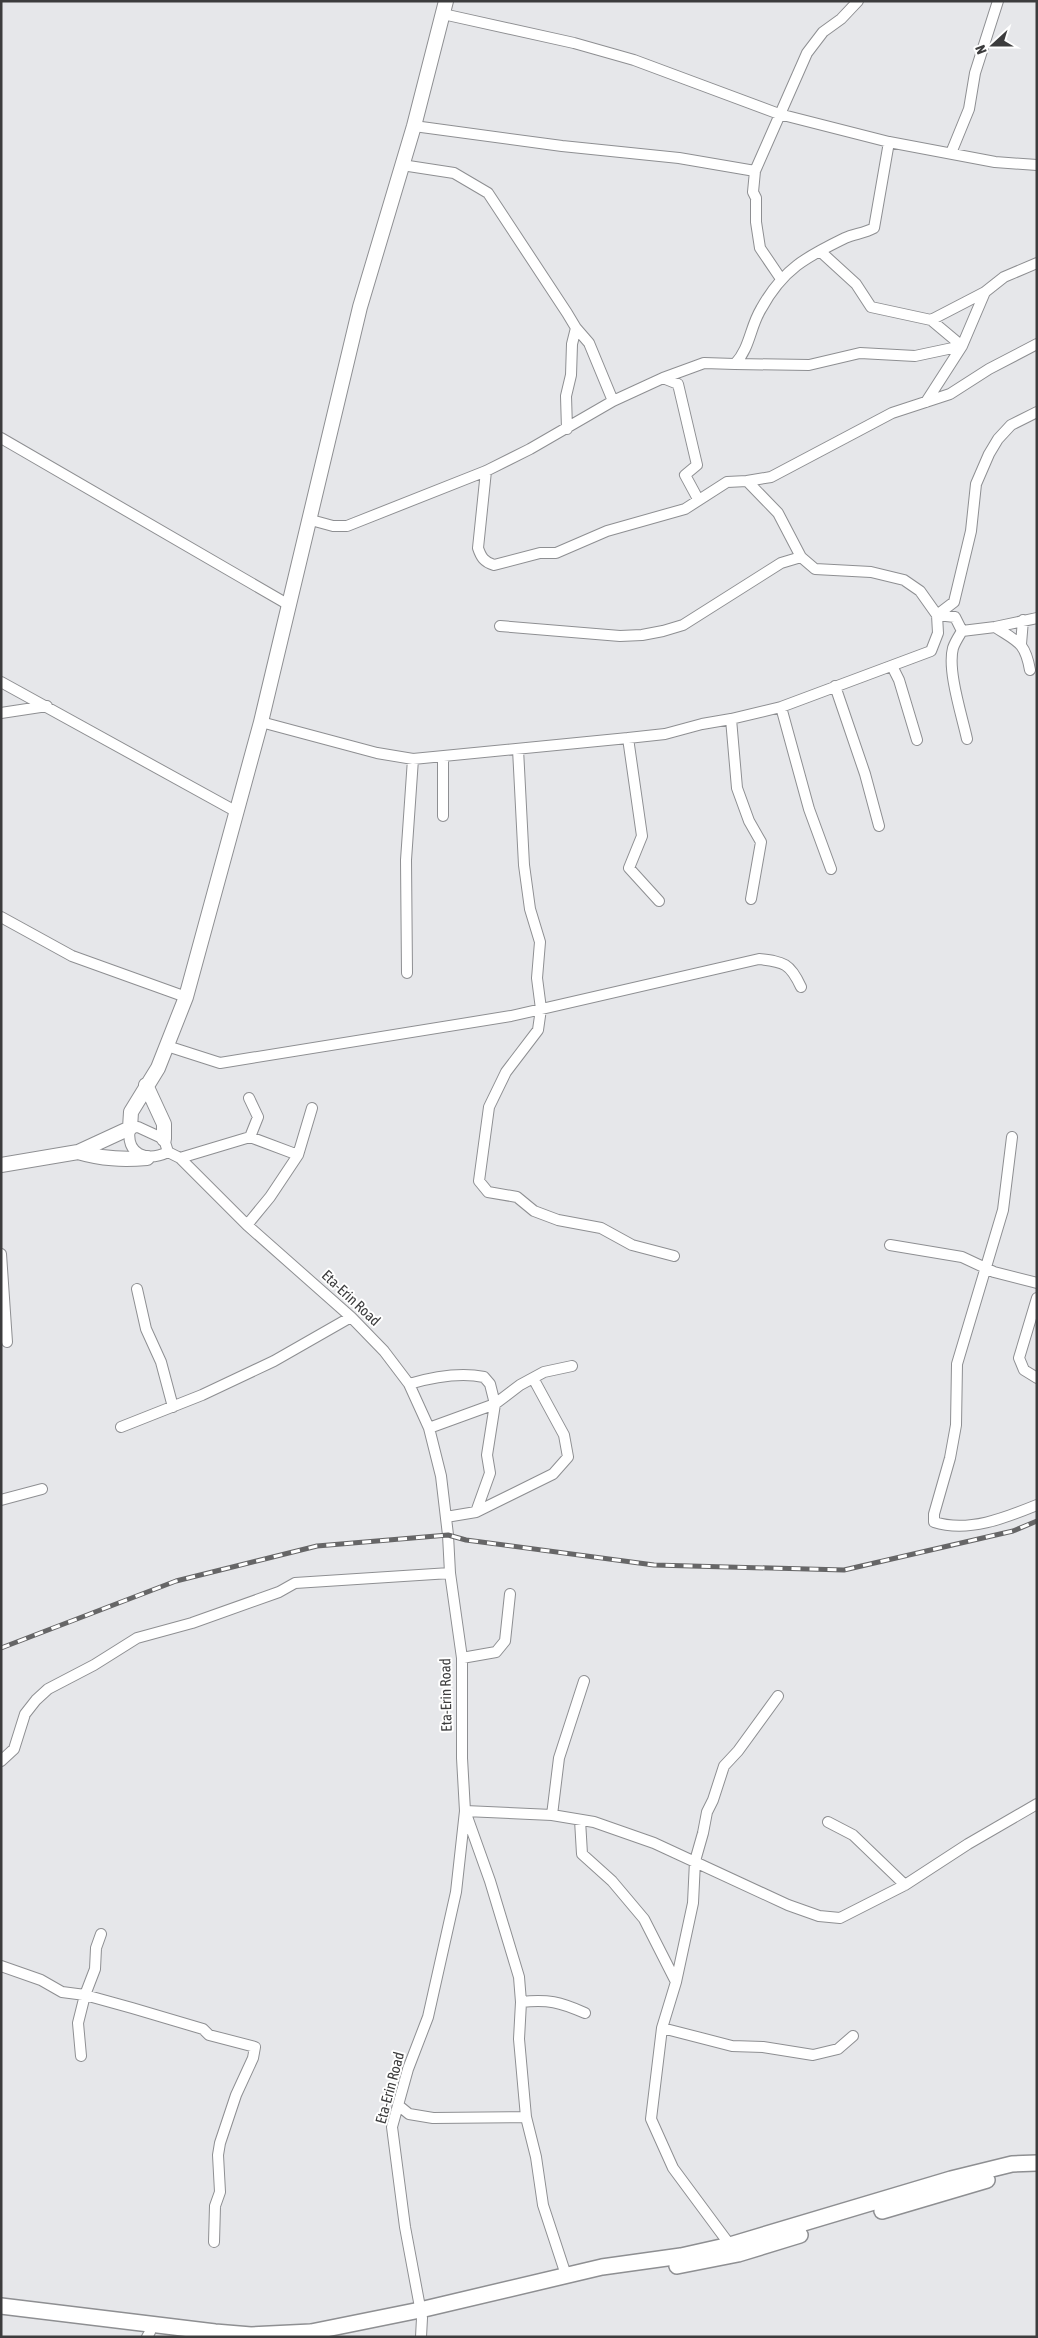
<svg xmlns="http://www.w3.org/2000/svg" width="1038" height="2338" viewBox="0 0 1038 2338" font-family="'Asap Condensed',sans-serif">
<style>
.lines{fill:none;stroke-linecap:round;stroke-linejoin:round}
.street-casing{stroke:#8e8f92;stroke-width:12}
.secondary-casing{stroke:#8e8f92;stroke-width:16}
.primary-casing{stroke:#8e8f92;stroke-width:18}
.street{stroke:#fff;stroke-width:10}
.secondary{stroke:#fff;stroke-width:14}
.primary{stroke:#fff;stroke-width:15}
.rail-casing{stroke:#666667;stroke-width:5}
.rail{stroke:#fff;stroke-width:3;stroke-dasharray:9;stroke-linecap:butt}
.labels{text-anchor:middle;stroke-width:4;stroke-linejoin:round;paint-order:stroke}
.street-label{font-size:15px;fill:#3c3c3d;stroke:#fff}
</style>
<rect width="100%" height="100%" fill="#e6e7ea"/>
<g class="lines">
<defs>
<path id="street" d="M443,14L574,43L634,60L779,114L889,142L995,162L1037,165
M414,126L562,146L679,158L755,171L807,53L823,32L841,19L858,1
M951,153L969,109L975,73L998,1
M402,165L454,173L488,193L567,313L576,328L572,344L571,375L566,396L567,429
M755,171L753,192L756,198V222L760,248L781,279
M821,252L856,284L871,307L931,320L985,292
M576,328L589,343L613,401
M735,364L809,365L860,353L915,356L962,346L931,320
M663,378L678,384L697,465L685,475L698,499
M926,402L962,346L985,292L1004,277L1037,263
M1,438L289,605
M486,471L478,548C481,557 484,562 494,565L540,553H556L607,531L685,509L727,482L747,481L778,513L801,557L815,569L871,572L904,580L920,591L937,615L955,617L962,631C959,636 955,642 953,648C947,670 962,716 967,739
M747,481L771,477L892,413L950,394L989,369L1037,344
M311,520L333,526H347L486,471L530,449L613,401L663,378L704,363L735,364C750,348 750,327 761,309C783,269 806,257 845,238C854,234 865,233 874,228L889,142
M500,626L620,636L642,635L663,631L683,625L781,563L801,557
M995,627C1018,642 1025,642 1030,670
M962,631L995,627L1037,618
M1021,644L1023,620
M892,666L899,680L917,740
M1,682L237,812
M835,686L865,774L879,826
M781,707L809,809L831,869
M1,713L47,706
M731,719L737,788L749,821L761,842L751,899
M261,722L377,753L413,759L628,738L665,734L702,724L731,719L781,707L931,651L938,633L937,615L954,602L971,531L976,484L989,454L998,439L1011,425L1037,412
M628,738L642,836L629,868L659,901
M518,749L524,865L530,909L540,942L537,978L541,1009L538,1030L506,1072L489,1107L479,1181L488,1192L517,1197L534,1211L558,1220L601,1228L632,1245L674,1256
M443,816V757
M1,917L72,956L186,997
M407,973L406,860L413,759
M167,1046L220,1063L511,1016L759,959C784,962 790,963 801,987
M249,1098L258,1117L250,1137
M138,1127L164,1139L168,1152C147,1162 125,1155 130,1128Z
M1012,1137L1003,1210L957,1364L956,1425L950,1458L934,1514V1522C968,1533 1005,1518 1037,1505
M168,1152L180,1158L247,1225L351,1317L384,1351L409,1384L429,1428L441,1476L448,1535L450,1573L462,1658V1758L465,1811L456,1892L428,2017L408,2069L392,2127L405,2227L422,2318L421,2337
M180,1158L250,1137L298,1155
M247,1225L270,1197L298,1155L312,1108
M890,1245L962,1257L994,1272L1037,1283
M1,1254L7,1342
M137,1289L146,1329L161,1362L173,1407
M1037,1298L1019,1358L1024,1370L1037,1378
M409,1384C433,1377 459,1372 484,1377L490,1384L495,1404L487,1455L490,1473L476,1512
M121,1427L202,1395L274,1361L351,1317
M429,1428L495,1404L520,1385L544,1372L572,1366
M1,1500L42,1489
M446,1517L476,1512L553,1474L568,1457L564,1435L533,1378
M462,1658L496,1652L505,1641L510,1594
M1,1761L14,1749L25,1714L36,1700L48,1689L94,1665L137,1638L192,1623L279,1592L295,1583L450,1573
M552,1815L559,1758L584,1681
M580,1820L582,1854L612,1881L644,1919L676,1982
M828,1822L853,1835L905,1885
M1,1966L41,1980L62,1992L85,1995L132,2008L203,2029L209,2035L255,2047L253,2058L236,2095L220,2143L218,2155L220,2192L215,2206L214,2242
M521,2002L519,2039L526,2117L536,2157L543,2205L566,2275
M585,2013C560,2002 548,1999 521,2002L519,1977L490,1881L465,1811L552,1815L594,1822L654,1843L788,1905L819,1916L840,1918L905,1885L968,1844L1037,1804
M662,2028L732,2046L763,2047L813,2055L838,2049L853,2036
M81,2056L78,2023L85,1995L95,1969L96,1948L101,1934
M398,2105L409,2114L433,2118L526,2117
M730,2245L673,2168L651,2119L662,2028L676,1982L693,1903L695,1861L703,1833L707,1812L713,1800L724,1766L738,1751L778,1696
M147,2337L150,2332"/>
<path id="secondary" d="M146,1085L164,1124V1139
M78,1152C102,1159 122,1160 147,1158
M1,1165L78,1152L130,1128L131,1112L158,1068L186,997L261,722L360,307L414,126L446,1"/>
<path id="primary" d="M882,2211L987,2180
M677,2266L738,2254L800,2235
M1,2306L215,2332L251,2335L311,2332L420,2310L602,2267L681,2256L730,2245L951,2179L1012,2164L1037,2163"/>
</defs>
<use href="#street" class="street-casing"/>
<use href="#secondary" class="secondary-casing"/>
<use href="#primary" class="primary-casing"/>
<use href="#street" class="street"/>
<use href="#secondary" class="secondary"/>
<use href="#primary" class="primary"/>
<defs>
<path id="rail" d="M1,1648L176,1581L317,1546L448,1535L466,1540L654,1565L844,1570L1013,1531L1037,1521"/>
</defs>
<use href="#rail" class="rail-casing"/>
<use href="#rail" class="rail"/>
</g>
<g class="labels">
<g class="street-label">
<text transform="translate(351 1298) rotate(43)" y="5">Eta-Erin Road</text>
<text transform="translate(446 1695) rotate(-91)" y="5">Eta-Erin Road</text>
<text transform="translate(390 2088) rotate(-75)" y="5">Eta-Erin Road</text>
</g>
</g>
<rect width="1038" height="2338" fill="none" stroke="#3c3c3d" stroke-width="5"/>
<g transform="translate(993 45) rotate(249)" stroke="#ffffff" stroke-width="4" paint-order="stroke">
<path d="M0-4L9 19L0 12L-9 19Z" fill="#3c3c3d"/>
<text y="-8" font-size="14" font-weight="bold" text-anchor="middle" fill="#3c3c3d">N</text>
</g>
</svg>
